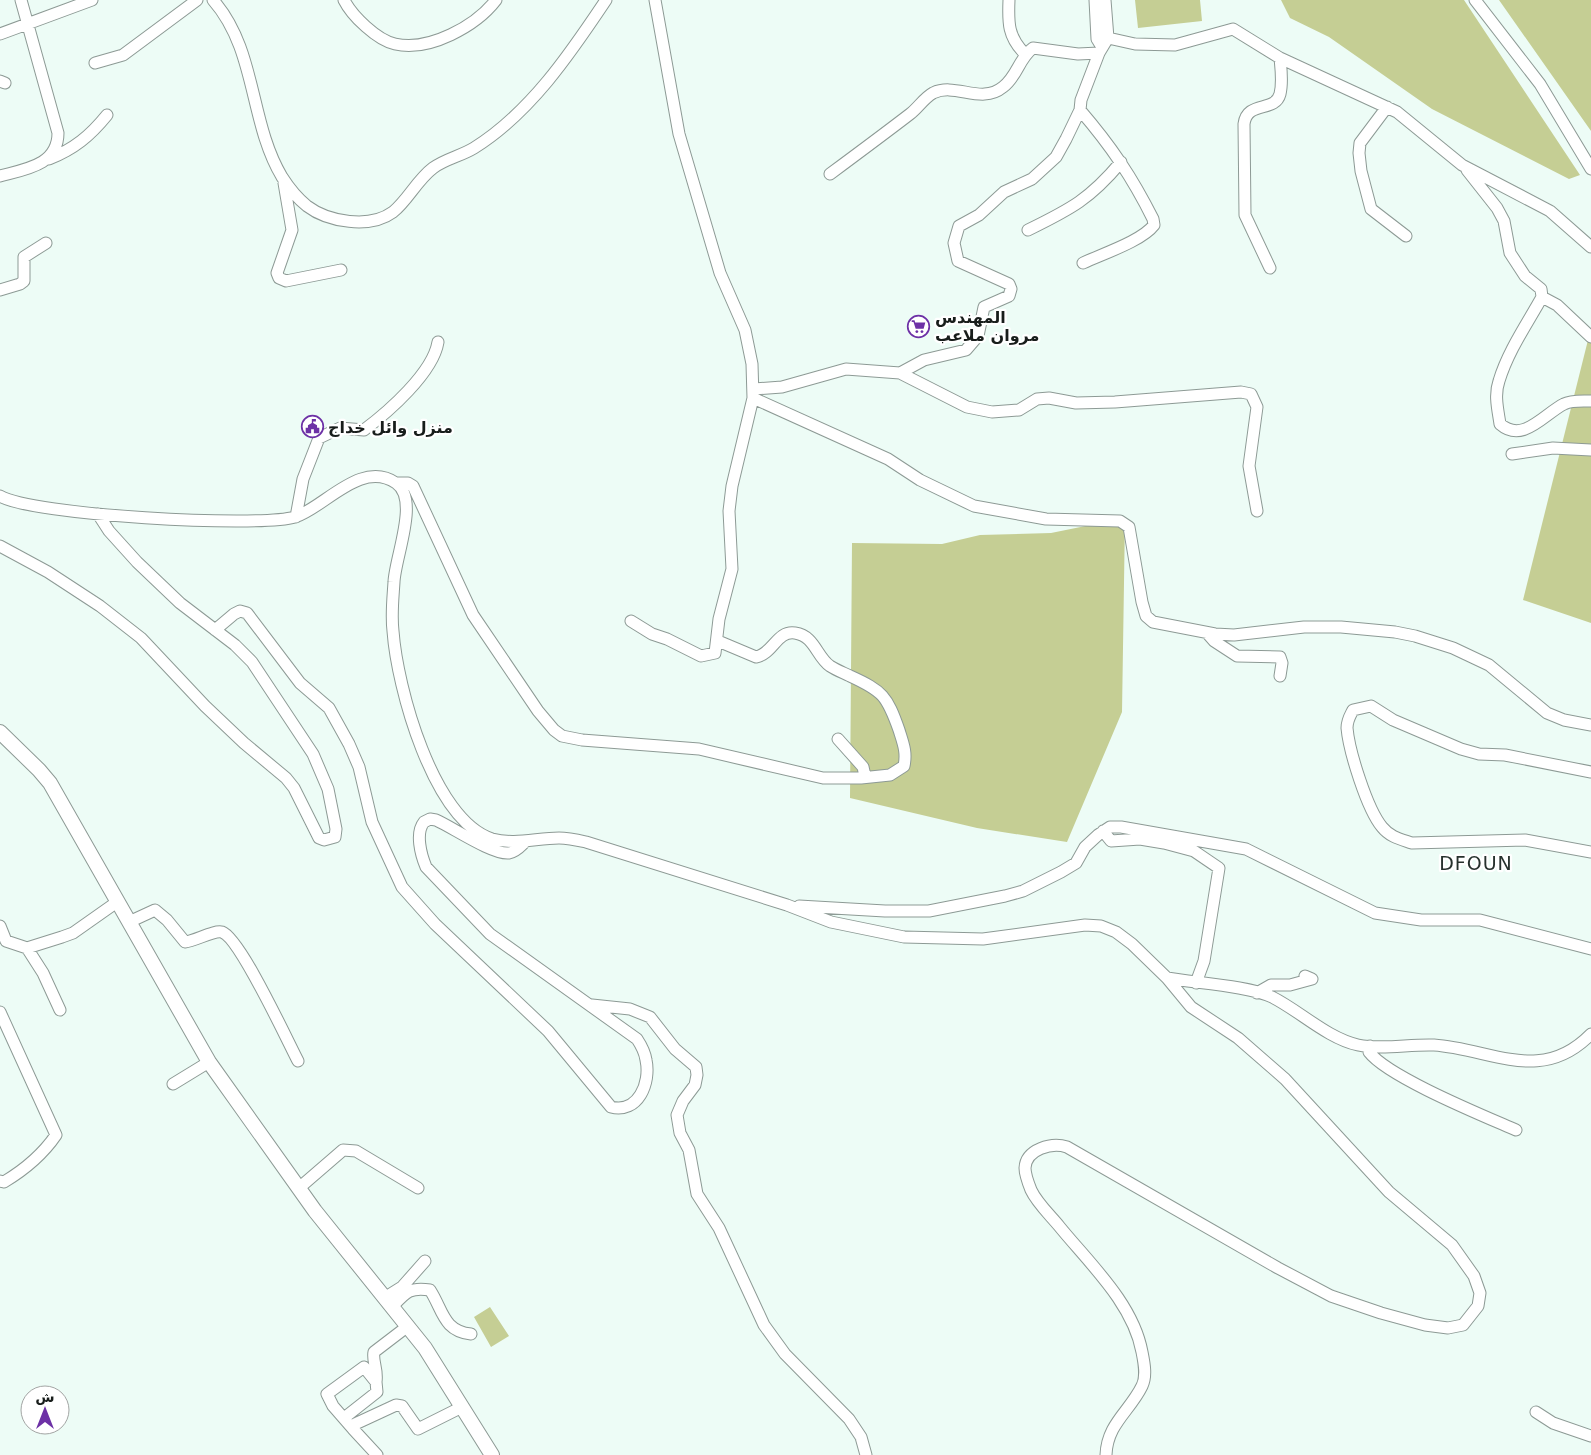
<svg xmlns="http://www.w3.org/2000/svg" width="1591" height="1455" viewBox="0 0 1591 1455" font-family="'DejaVu Sans',Vazirmatn,sans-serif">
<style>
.green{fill:#c5ce94}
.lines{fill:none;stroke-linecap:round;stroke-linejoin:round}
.minor-casing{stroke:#8d9a95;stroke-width:13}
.major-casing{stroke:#8d9a95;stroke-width:16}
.minor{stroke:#fff;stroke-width:11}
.major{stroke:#fff;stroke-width:14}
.labels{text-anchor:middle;stroke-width:4.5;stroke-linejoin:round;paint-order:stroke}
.poi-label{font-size:16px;font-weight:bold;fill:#181d1b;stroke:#fff;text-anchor:start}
.quarter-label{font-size:19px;letter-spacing:1px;fill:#26312d;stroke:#fff}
</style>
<rect width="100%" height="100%" fill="#edfcf6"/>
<path class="green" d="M1135,0H1200L1202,21L1138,28Z
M1281,0H1464L1580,175L1569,179L1432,109L1329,37L1290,18Z
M1499,0H1591V131Z
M1591,328V623L1523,600Z
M1125,518L1122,712L1067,842L977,828L850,798L852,543L942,544L980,535L1051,533Z
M490,1307L509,1336L491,1347L474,1317Z"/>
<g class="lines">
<defs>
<path id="minor" d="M213,0C257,50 249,122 282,177C289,188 297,198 307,206C328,222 370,229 393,212C408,200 417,180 433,168C445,159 461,156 474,148C530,113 570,54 606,0
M344,0C352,16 377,40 395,44C429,52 476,26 496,0
M1009,0C1008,23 1008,37 1025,54
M1095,0L1097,39L1100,44
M1475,0L1540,84L1591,169
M0,34L92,0
M1097,39L1108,38L1135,44L1175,45L1233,29L1280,58L1397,112L1462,165L1550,211L1591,247
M95,63L123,55L197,0
M0,81L5,83
M1387,107L1360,143L1359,153L1361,171L1371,209L1406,236
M1080,110C1111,146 1132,177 1153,219L1154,225C1142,241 1102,254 1083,263
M49,159C74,149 90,136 107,115
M1467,170L1497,208L1504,221L1510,253L1525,276L1541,289L1542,297C1527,324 1508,351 1499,381C1494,395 1498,410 1500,424C1523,444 1544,414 1564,404C1571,400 1583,401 1591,401
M830,174C857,154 884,134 910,114C918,108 924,98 933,93C956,82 981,105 1003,87C1017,77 1019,58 1033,48L1078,54L1099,53
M0,176C26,169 58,165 58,133L21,0
M284,183L292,230L277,273L279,278L286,281L341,270
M1028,230C1071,209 1090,199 1121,162
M1270,268L1245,215L1244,124C1247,100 1275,113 1280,94C1283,82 1281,69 1280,58
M0,290L20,284L24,281V257L46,243
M1542,297L1557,305L1591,337
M900,373L967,407L992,412L1019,410L1037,399L1049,398L1076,403L1115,402L1241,392L1251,394L1257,407L1249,466L1257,511
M754,389L782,387L846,369L900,373L924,360L966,350L978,336L984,307L1009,296L1011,289L1009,284L958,261L954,243L959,226L979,215L1004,192L1032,179L1056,157L1066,139L1080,110L1081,100L1099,53L1108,38L1105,0
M753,398L888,459L920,480L974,506L1046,519L1120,521L1129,527L1142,602L1146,616L1153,622L1215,634L1234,635L1304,627H1341L1395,632L1415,636L1453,648L1489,665L1547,713L1564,720L1591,725
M1512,454L1553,448L1591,450
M397,483H408L413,486L473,615L538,711L554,730L562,736L582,740L699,749L823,778H861L890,775L904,766C907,752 903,743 899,730C887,696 883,691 850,676C844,673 836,670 830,666C816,656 815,636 795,633C777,630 773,654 756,657L718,641
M0,496C32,515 257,528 295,517C324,508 361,459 396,483C420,499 395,557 394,582C393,598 391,615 393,631C397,687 433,820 492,839C514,845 537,838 559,838C568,838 577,840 586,842L787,905L831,922L904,937L983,939L1085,925L1101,926L1116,932L1132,944L1167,978L1191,1007L1238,1038L1285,1079L1389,1192L1452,1245L1474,1276L1480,1293L1478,1306L1463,1325L1448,1328L1425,1325L1381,1313L1331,1296L1278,1268L1067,1147C1052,1142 1026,1149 1025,1168C1025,1174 1029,1185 1031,1190C1037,1203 1050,1215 1059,1226C1089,1263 1133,1303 1142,1352C1144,1362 1147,1376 1142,1386C1130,1411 1107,1424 1106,1455
M296,517L303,479L319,438L340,428L364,430C388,412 433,373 438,342
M0,546L48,572L100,606L141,638L205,706L244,743L286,778L294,788L319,838L324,840L335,837L336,829L328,789L313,754L252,662L235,645L180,603L137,562L109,531L98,514
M631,621L652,634L667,639L701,656L715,653L719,619L732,569L729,511L732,486L753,398L752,364L745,330L720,273L679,134L655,0
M215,630L234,614L240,611L247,613L300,683L329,708L349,744L359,767L372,822L402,887L435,924L548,1031L611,1107C638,1114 651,1083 646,1060C645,1053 641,1045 637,1039L490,934L426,867C421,855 415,833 424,822L430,819L436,820C452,827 493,855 509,853C516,852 521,846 525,842
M1207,633L1214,641L1237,656L1280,657L1282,663L1280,676
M838,739L863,767L865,776
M1591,772L1505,755L1479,754L1461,749L1393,720L1371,706L1353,710C1350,716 1347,720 1347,728C1349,751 1367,809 1382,827C1390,837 1400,839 1412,843L1525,840L1591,852
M1103,831L1111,841L1140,839L1164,843L1194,851L1219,868L1204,961L1196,983
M799,906L885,911H929L1005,896L1023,891L1061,872L1076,863L1085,847L1098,835L1110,827H1121L1246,849L1375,913L1421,920H1480L1591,949
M129,922L155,910L167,920L185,942C195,941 214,930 222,932C240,938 287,1040 298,1061
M0,926L6,941L27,948L62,937L73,933L117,902
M27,948L43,973L60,1010
M1167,978C1195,983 1249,986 1272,997C1300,1011 1327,1038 1358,1045C1382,1050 1409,1044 1434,1045C1492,1049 1541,1085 1591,1034
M1257,993L1271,985H1290L1312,979L1305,976
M592,1005L630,1009L650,1017L675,1049L696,1067L697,1075L695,1085L683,1101L677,1115L680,1133L689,1150L697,1194L719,1228L764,1325L785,1354L849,1419L861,1437L866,1455
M0,1012L56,1135C43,1154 24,1170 4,1182L0,1181
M1370,1046L1369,1052C1388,1077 1484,1116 1516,1130
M173,1084L209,1062
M299,1188L343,1150L356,1151L418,1188
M386,1297L402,1287L425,1261
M393,1306C406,1292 410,1287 430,1290C443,1310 443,1331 471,1334
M376,1382C378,1369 372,1361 374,1352L408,1326
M1536,1412L1553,1423L1591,1436
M344,1418L377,1392L376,1382L364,1367L327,1394L333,1406L353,1429
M377,1455L353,1429L355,1424L396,1405L402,1406L418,1429L462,1407"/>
<path id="major" d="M0,732L39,770L50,783L209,1062L315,1211L425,1348L492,1455"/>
</defs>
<use href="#minor" class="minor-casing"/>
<use href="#major" class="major-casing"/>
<use href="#minor" class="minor"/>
<use href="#major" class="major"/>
</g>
<defs>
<symbol id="supermarket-ring" viewBox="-11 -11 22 22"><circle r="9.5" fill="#fff" stroke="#6d31a6" stroke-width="1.5"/><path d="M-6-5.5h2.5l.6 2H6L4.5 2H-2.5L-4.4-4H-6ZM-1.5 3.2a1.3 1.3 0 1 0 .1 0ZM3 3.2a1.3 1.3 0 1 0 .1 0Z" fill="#6d31a6"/></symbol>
<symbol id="civic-ring" viewBox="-11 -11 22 22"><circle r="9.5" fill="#fff" stroke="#6d31a6" stroke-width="1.5"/><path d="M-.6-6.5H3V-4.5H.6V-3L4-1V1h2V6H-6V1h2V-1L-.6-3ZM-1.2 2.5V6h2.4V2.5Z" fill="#6d31a6"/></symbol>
</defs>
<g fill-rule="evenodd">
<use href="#supermarket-ring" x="906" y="314" width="25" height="25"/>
<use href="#civic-ring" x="300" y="414" width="25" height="25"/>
</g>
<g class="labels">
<g class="poi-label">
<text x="935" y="323">المهندس<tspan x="935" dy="18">مروان ملاعب</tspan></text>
<text x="328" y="433">منزل وائل خداج</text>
</g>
<g class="quarter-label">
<text x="1476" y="870">DFOUN</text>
</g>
</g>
<g transform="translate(45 1410)"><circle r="24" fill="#ffffff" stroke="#a3a5a4"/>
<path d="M0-4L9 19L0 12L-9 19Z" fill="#6d31a6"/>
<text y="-8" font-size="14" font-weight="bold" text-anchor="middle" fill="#181d1b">ش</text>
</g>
</svg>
